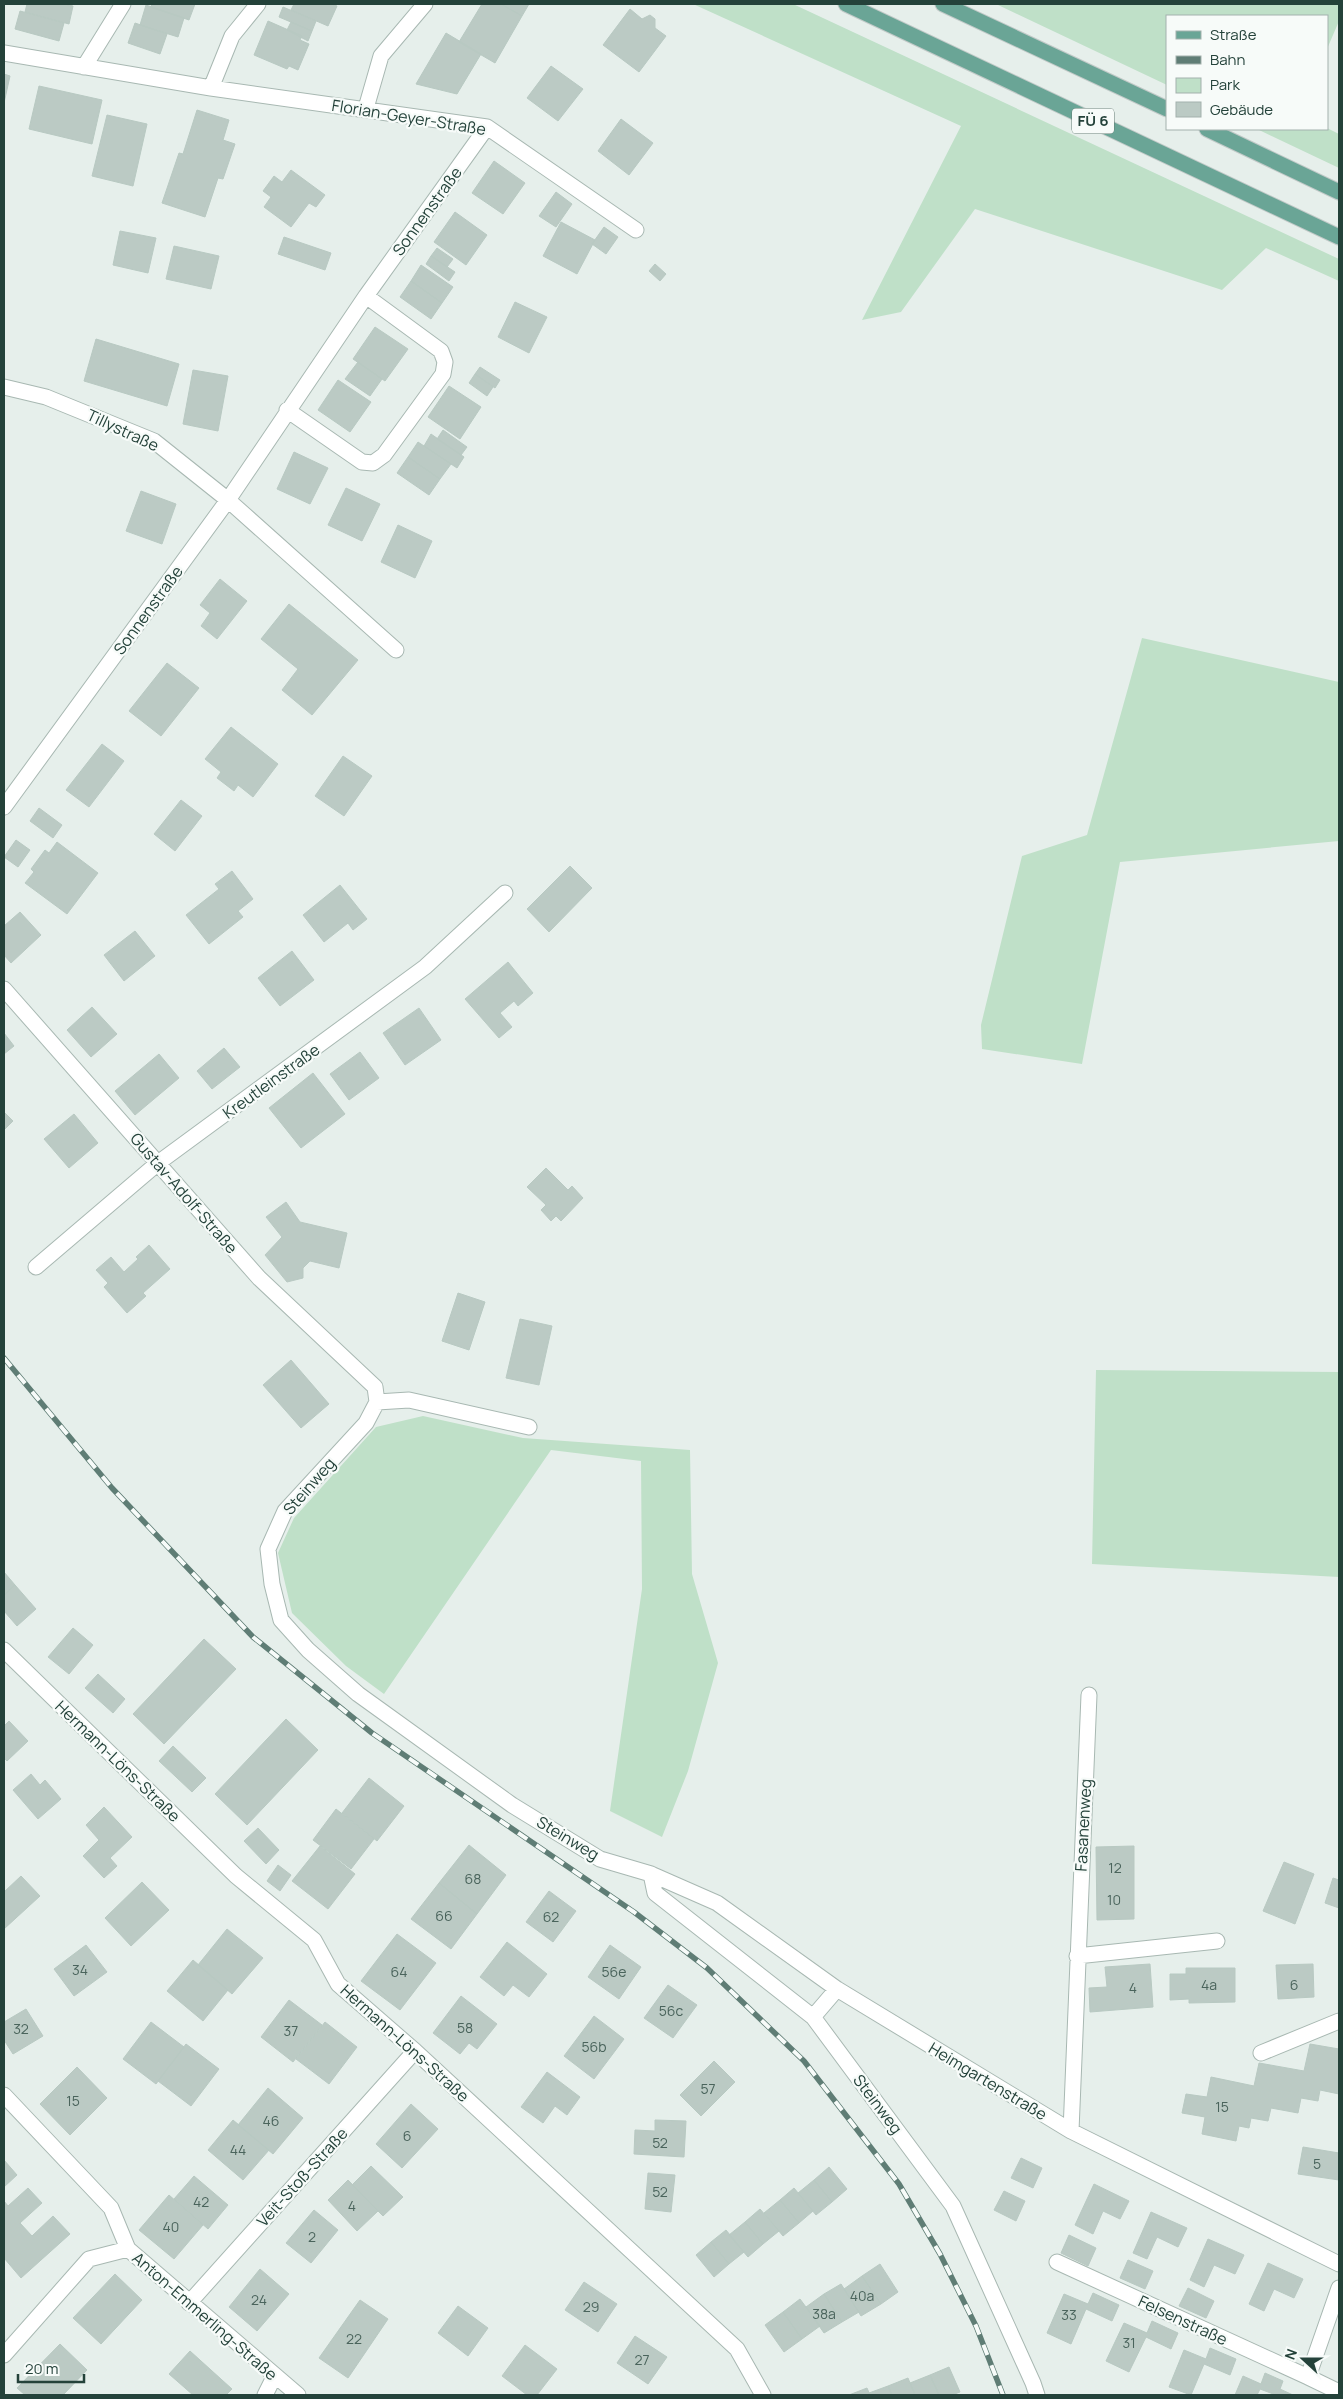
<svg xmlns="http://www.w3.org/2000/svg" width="1343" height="2399" viewBox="0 0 1343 2399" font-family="Manrope,sans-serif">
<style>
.green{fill:#bfe0c8}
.building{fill:#bbcac4;stroke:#b8c9c2}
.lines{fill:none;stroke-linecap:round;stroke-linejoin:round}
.minor-casing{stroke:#a8b8b2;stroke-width:17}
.major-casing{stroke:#c2cac8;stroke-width:17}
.minor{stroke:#fff;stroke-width:15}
.major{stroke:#6aa596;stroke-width:15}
.rail-casing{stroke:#5f7d75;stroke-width:5.5}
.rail{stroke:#f7fbf9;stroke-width:4;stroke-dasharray:11;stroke-linecap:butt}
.labels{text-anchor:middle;stroke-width:4.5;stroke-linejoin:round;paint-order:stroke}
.number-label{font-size:14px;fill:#4a645c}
.shield{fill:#f7fbf9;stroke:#637a73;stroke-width:1}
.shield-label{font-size:15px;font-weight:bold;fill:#24423a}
.street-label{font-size:16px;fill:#24423a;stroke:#f7fbf9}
</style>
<rect width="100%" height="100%" fill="#e6efeb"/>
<path class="green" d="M693,4H793L1339,259V281L1266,248L1222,290L975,209L901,312L862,320L961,126Z
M996,4H1339V21L1327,49V16H1167V85Z
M1327,128L1339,134V168L1257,129Z
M1142,638L1339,682V841L1120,862L1082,1064L982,1049L981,1025L1022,856L1087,835Z
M1096,1370L1339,1372V1577L1092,1564Z
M423,1416L523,1438L690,1450L692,1574L718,1663L688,1771L662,1837L610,1811L642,1589L641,1461L551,1450L384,1694L346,1666L292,1613L278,1553L294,1518L376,1427Z"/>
<path class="building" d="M27,4H65L73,6L69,24L25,12Z
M152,4H195L189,20L151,7Z
M294,4H332L337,6L328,26L291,10Z
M482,4H501L522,16L495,63L459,42Z
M501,4H529L522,16Z
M146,5L184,18L178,37L140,25Z
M283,7L316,21L312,31L279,17Z
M630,9L642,19L650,15L655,19V28L666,36L639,72L603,45Z
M20,11L64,23L59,41L15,29Z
M268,21L302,36L300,40L309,44L298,70L289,66L287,69L254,55Z
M291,22L312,31L308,41L287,30Z
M135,23L167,34L160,54L128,43Z
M446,33L481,54L457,94L416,84Z
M551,66L583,89L558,121L527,98Z
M4,74L10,76L4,103Z
M39,86L102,100L92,144L29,129Z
M197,110L229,120L223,140L235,144L223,179L218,178L205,217L162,203L179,153L183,154Z
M107,115L147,124L133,186L92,176Z
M621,119L653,143L629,175L598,151Z
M494,161L525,183L503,214L472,193Z
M291,170L325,195L316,207L309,203L291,227L264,207L271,197L263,191L274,176L282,182Z
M556,192L572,204L556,227L539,216Z
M455,212L487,235L466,265L434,242Z
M561,222L595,240L577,274L543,256Z
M604,227L618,237L606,254L592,244Z
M120,231L156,238L148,273L113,265Z
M284,237L331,253L325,270L278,254Z
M174,246L219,256L211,289L166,279Z
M437,248L453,259L447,267L431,256Z
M431,256L455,272L449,281L426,264Z
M655,264L666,274L660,281L649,271Z
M421,265L453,287L442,303L411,281Z
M411,281L442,303L431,319L400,297Z
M515,302L547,317L529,353L498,337Z
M375,327L408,349L385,381L353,359Z
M96,339L179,364L167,406L84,381Z
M358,362L382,379L370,396L345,379Z
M480,367L500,380L495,388L475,374Z
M193,370L228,376L218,431L183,424Z
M475,374L493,387L487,396L469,383Z
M338,380L371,402L350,432L318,410Z
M449,386L481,407L460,439L428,417Z
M443,430L467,447L461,455L437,439Z
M431,434L464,457L457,468L424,446Z
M418,442L451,464L440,479L408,457Z
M294,452L328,468L310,504L277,489Z
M408,457L440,479L429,495L397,473Z
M346,488L380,504L362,541L328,525Z
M141,491L176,504L162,544L126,531Z
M398,525L432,541L415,578L381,562Z
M220,579L247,601L217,639L201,626L210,613L200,605Z
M289,604L358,660L312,715L282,690L298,669L261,639Z
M167,663L199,688L161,736L129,711Z
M231,727L278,764L253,797L238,785L234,791L217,778L221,772L205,759Z
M102,744L124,761L89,807L66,790Z
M343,756L372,776L344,816L315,796Z
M181,800L202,816L175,851L154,834Z
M39,808L62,825L53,838L30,821Z
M16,840L30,850L18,867L4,857Z
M57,842L98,873L67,914L25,883L34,872L31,869L45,850L49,853Z
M570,866L592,888L549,932L527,909Z
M232,871L253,899L238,911L243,917L209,944L186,915L219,889L215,884Z
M340,885L367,919L353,930L348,923L324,942L303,915Z
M20,912L41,935L11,963L4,955V926Z
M135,931L155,956L124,981L104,955Z
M292,951L314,980L280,1006L258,978Z
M508,962L533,993L518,1006L514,1001L500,1013L512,1027L499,1038L465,999Z
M92,1007L117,1034L91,1057L67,1030Z
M419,1008L441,1040L405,1065L383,1033Z
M4,1033L14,1046L4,1054Z
M224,1048L240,1067L212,1089L197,1071Z
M360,1052L379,1078L349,1100L330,1074Z
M159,1054L179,1078L135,1115L115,1091Z
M313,1073L345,1114L301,1148L269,1108Z
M4,1112L13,1121L4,1130Z
M74,1114L98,1143L69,1168L44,1139Z
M546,1168L568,1190L572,1186L583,1198L561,1221L556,1216L551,1221L541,1210L546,1205L527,1187Z
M286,1202L300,1222L347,1233L339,1268L310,1261L303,1268V1278L287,1282L265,1255L282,1237L266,1217Z
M149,1245L170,1269L143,1293L146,1296L127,1313L104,1287L108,1283L96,1270L111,1257L124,1272L138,1259L136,1257Z
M458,1293L485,1302L469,1350L442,1341Z
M520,1319L552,1326L539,1385L506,1378Z
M291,1360L329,1404L301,1428L263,1385Z
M4,1572L15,1585L4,1595Z
M15,1585L36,1609L17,1626L4,1611V1595Z
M73,1628L93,1645L69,1674L48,1657Z
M204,1639L236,1669L164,1744L133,1714Z
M98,1674L125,1699L113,1713L85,1688Z
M286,1719L318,1750L247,1825L215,1794Z
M9,1721L28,1741L7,1761L4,1758V1726Z
M173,1746L206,1778L192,1792L159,1761Z
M31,1774L40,1785L45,1780L61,1799L38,1819L13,1790Z
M369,1778L404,1806L377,1841L342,1813Z
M104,1807L132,1837L110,1858L117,1866L104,1878L83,1856L99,1840L86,1825Z
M336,1809L374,1839L351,1869L313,1840Z
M258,1828L279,1850L266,1864L244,1841Z
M469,1845L506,1875L477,1914L439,1883Z
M320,1846L355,1874L328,1909L292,1881Z
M1134,1846V1919L1097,1920L1096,1847Z
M1284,1862L1314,1874L1295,1924L1263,1911Z
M278,1865L291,1875L280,1891L267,1881Z
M21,1876L40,1896L4,1929V1892Z
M1333,1878L1339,1880V1908L1325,1903Z
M142,1882L169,1910L131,1946L105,1918Z
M439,1883L477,1914L451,1949L411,1919Z
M549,1891L576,1911L553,1942L526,1922Z
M227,1929L263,1958L232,1994L198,1965Z
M397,1934L436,1963L400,2010L361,1981Z
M507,1942L547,1974L529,1997L513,1985L504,1996L480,1977Z
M86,1945L107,1972L74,1996L54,1969Z
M610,1945L641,1967L619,1999L588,1977Z
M193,1960L228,1990L203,2021L167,1991Z
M1150,1964L1153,2007L1090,2012L1089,1988L1107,1987L1105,1967Z
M1313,1964L1314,1997L1278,1999L1276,1965Z
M1186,1968H1235V2002L1189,2003V1999L1170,2000V1974H1186Z
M668,1985L697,2005L673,2038L644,2018Z
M461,1996L497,2024L477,2049L469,2043L460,2054L433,2033Z
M289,2000L322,2025L293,2062L261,2037Z
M26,2009L43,2036L13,2054L4,2040V2022Z
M594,2016L624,2039L594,2079L564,2056Z
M151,2022L184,2047L156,2084L123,2059Z
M325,2022L357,2047L329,2084L296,2059Z
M186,2044L219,2069L191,2106L158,2081Z
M1310,2044L1339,2049V2094L1320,2090L1318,2101L1301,2098L1298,2113L1271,2108L1268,2121L1251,2118L1249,2128L1239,2126L1236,2141L1202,2134L1205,2117L1182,2113L1186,2094L1207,2097L1211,2077L1254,2086L1259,2063L1304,2071Z
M714,2061L735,2082L701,2116L680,2095Z
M77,2067L107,2098L70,2135L40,2104Z
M547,2072L580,2097L567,2115L555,2106L543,2123L521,2107Z
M268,2088L303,2118L273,2154L238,2125Z
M411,2104L438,2129L402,2168L376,2144Z
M233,2120L269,2150L243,2180L208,2150Z
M655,2120L686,2121L684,2157L634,2154L635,2130L655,2131Z
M1303,2147L1339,2153V2180L1298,2174Z
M1021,2158L1042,2168L1033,2188L1011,2178Z
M4,2160L17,2175L4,2187Z
M371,2166L403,2197L383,2216L352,2185Z
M829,2167L847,2189L832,2202L814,2180Z
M648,2173L675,2175L671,2212L645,2209Z
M194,2176L228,2205L208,2229L174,2199Z
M348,2180L378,2211L357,2231L328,2200Z
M814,2180L832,2202L816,2215L798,2193Z
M1094,2184L1129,2201L1120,2219L1103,2211L1093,2234L1075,2225Z
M28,2188L42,2203L20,2223L32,2236L53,2216L70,2234L21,2278L4,2258V2201L8,2206Z
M794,2188L813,2211L799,2223L780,2200Z
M1004,2191L1025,2201L1016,2221L994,2210Z
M169,2195L203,2225L174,2259L139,2230Z
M780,2200L799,2223L783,2236L764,2213Z
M760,2209L779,2231L763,2244L745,2222Z
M314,2210L338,2230L311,2263L286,2243Z
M1151,2212L1187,2228L1178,2247L1157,2237L1147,2259L1133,2253Z
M745,2222L763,2244L748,2257L729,2235Z
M726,2230L744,2252L729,2264L711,2242Z
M1069,2235L1096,2248L1088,2266L1061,2253Z
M1208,2239L1244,2255L1235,2274L1214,2265L1204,2287L1190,2280Z
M711,2242L729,2264L714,2277L696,2255Z
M1128,2260L1153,2271L1145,2289L1120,2278Z
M1268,2263L1303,2279L1294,2298L1274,2289L1264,2311L1249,2304Z
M880,2264L898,2292L881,2304L862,2276Z
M260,2269L289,2294L257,2331L229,2307Z
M115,2274L142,2300L101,2344L73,2318Z
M862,2276L881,2304L861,2316L844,2289Z
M584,2282L617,2304L598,2332L565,2310Z
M841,2284L859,2312L842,2322L824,2294Z
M1188,2288L1214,2301L1206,2318L1179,2306Z
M1093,2293L1119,2305L1112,2321L1086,2309L1071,2344L1047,2333L1064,2294L1088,2304Z
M824,2294L842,2322L824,2333L806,2307Z
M800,2299L820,2326L802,2339L783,2312Z
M360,2300L388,2319L348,2378L319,2358Z
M458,2306L488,2328L468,2356L438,2333Z
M783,2312L802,2339L784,2352L765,2325Z
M1152,2321L1178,2333L1171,2349L1146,2337L1129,2372L1106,2361L1124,2323L1147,2333Z
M635,2336L667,2357L648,2384L617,2363Z
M60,2344L87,2370L63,2395H25L17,2388Z
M525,2345L557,2369L537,2395H527L502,2376Z
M1210,2348L1236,2359L1230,2375L1204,2364L1191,2395L1169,2387L1184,2350L1206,2359Z
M190,2351L232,2389L226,2395H193L169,2374Z
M949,2367L960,2392L952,2395H939L930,2375Z
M1265,2373L1283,2381L1280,2389L1293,2395H1276L1260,2389L1257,2395H1235L1243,2376L1261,2384Z
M930,2375L939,2395H915L910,2383Z
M908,2378L915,2395H892L888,2386Z
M888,2386L892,2395H870L869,2393Z
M867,2388L870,2395H849Z"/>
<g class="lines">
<defs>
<path id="minor" d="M4,53L211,88L487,127L636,230
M84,67L123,4
M211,88L232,36L258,4
M366,108L381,56L425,4
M4,387L46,397L154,441L228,500L396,650
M287,410L362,462L373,463L384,455L443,374L445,362L441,351L366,296
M4,807L228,500L366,296L487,127
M4,989L259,1278L375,1387L377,1402L366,1423L285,1511L268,1549L272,1584L281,1620L308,1650L358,1694L512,1805L600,1859L651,1874L655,1893L813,2017L953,2206L1033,2383L1037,2395
M36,1267L158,1163L425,967L505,893
M377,1402L409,1400L529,1427
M4,1650L236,1876L314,1940L338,1984L415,2051L737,2349L763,2395
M651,1874L717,1903L837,1989L1071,2131L1339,2264
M1077,1956L1217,1941
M813,2017L837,1989
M1261,2053L1339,2021
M4,2095L111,2208L128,2249L298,2395
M1071,2131L1089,1695
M1057,2262L1308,2377
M1339,2288L1308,2377L1339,2392
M189,2303L415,2051
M4,2355L89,2259L128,2249
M265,2395L274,2377"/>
<path id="major" d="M846,4L1339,237
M943,4L1167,109
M1207,129L1339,192"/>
</defs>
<use href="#minor" class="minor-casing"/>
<use href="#major" class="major-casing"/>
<use href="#minor" class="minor"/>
<use href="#major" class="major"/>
<defs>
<path id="rail" d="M4,1358L112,1488L253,1637L372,1733L634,1912L707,1968L804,2061L899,2184L940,2254L976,2326L1003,2395"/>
</defs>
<use href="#rail" class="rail-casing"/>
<use href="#rail" class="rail"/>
</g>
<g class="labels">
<g class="number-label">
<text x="1115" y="1873">12</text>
<text x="473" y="1884">68</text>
<text x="1114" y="1905">10</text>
<text x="444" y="1921">66</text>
<text x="551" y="1922">62</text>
<text x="80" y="1975">34</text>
<text x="399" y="1977">64</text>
<text x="614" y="1977">56e</text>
<text x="1209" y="1990">4a</text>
<text x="1294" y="1990">6</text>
<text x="1133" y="1993">4</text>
<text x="671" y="2016">56c</text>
<text x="465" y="2033">58</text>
<text x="21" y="2034">32</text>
<text x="291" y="2036">37</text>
<text x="594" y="2052">56b</text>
<text x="708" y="2094">57</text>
<text x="73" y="2106">15</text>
<text x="1222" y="2112">15</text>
<text x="271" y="2126">46</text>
<text x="407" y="2141">6</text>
<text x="660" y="2148">52</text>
<text x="238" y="2155">44</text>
<text x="1317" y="2169">5</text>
<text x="660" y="2197">52</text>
<text x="201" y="2207">42</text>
<text x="352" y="2211">4</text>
<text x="171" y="2232">40</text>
<text x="312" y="2242">2</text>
<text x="862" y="2301">40a</text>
<text x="259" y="2305">24</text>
<text x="591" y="2312">29</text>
<text x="824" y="2319">38a</text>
<text x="1069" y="2320">33</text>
<text x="354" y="2344">22</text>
<text x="1129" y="2348">31</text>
<text x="642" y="2365">27</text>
</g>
<rect class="shield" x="1072" y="108.5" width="42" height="25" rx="4"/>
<g class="shield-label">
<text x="1093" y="126">FÜ 6</text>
</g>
<g class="street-label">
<text transform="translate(409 117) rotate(9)" y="6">Florian-Geyer-Straße</text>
<text transform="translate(427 211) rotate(-54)" y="6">Sonnenstraße</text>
<text transform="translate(123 430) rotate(25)" y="6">Tillystraße</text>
<text transform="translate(148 610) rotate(-54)" y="6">Sonnenstraße</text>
<text transform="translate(271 1081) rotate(-36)" y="6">Kreutleinstraße</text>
<text transform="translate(184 1193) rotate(49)" y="6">Gustav-Adolf-Straße</text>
<text transform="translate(309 1486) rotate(-49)" y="6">Steinweg</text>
<text transform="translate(118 1761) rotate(44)" y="6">Hermann-Löns-Straße</text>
<text transform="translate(1083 1825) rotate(-87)" y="6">Fasanenweg</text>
<text transform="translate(568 1838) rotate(31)" y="6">Steinweg</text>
<text transform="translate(405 2043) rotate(42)" y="6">Hermann-Löns-Straße</text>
<text transform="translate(988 2081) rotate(31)" y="6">Heimgartenstraße</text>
<text transform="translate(878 2104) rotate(53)" y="6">Steinweg</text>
<text transform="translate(302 2177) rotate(-48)" y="6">Veit-Stoß-Straße</text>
<text transform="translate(205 2316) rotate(41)" y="6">Anton-Emmerling-Straße</text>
<text transform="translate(1183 2320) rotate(25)" y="6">Felsenstraße</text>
</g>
</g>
<rect width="1343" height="2399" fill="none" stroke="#24423a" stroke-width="10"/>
<rect x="1166" y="15" width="162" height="115" fill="#f7fbf9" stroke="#a3b1ad"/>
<rect x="1176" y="31" width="25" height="8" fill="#6aa596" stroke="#a3b1ad"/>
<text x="1210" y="40" font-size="15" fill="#24423a">Straße</text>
<rect x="1176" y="56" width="25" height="8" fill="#5f7d75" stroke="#a3b1ad"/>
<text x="1210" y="65" font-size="15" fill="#24423a">Bahn</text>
<rect x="1176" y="78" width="25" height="15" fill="#bfe0c8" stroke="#a3b1ad"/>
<text x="1210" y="90" font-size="15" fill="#24423a">Park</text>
<rect x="1176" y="102" width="25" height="15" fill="#bbcac4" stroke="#a3b1ad"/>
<text x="1210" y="115" font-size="15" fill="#24423a">Gebäude</text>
<g transform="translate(1303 2359) rotate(291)" stroke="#f7fbf9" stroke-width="4" paint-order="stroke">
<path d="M0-4L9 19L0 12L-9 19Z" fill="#24423a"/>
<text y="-8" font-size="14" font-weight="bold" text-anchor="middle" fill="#24423a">N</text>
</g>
<path d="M18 2374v8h66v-8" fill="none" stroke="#24423a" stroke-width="2.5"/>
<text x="25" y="2374" font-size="15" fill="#24423a" stroke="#f7fbf9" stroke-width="4" paint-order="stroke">20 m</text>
</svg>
